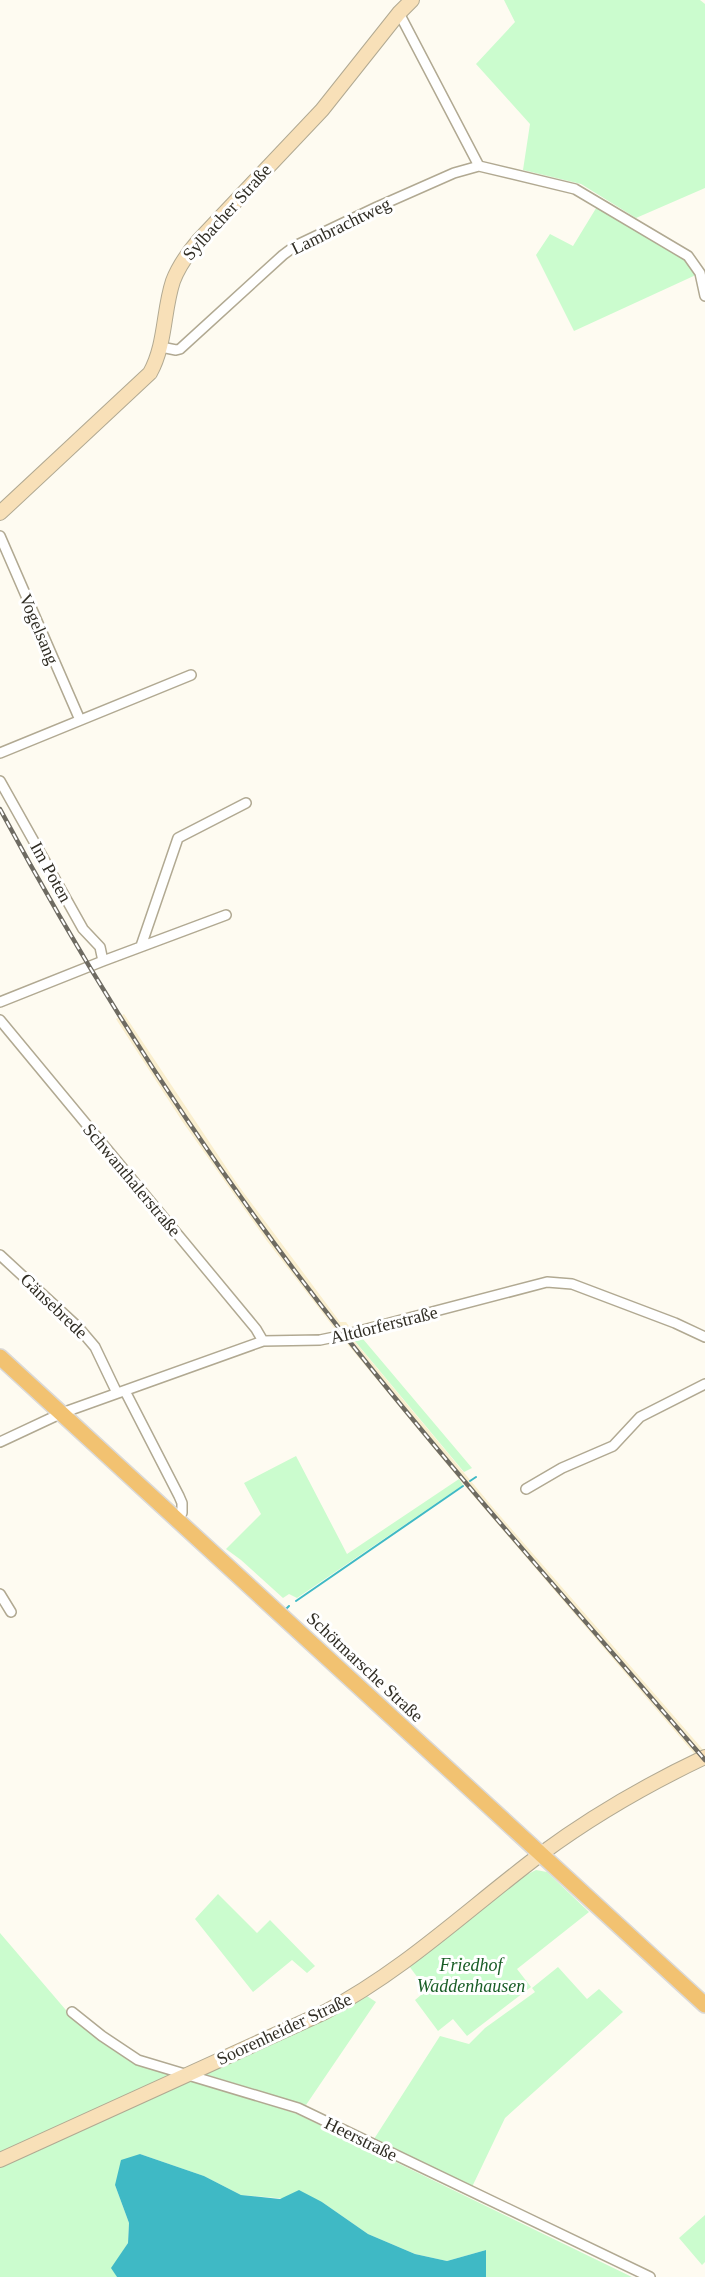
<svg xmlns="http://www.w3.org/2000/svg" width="705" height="2277" viewBox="0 0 705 2277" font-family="'Times New Roman',serif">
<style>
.built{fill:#faefcf}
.green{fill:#cbfcce}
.water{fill:#3fb9c5}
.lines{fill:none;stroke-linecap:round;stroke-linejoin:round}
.stream{stroke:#3fb9c5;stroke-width:2}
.street-casing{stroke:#b1a992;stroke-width:12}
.secondary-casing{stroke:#b1a992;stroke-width:16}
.primary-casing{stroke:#dad9d8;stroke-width:18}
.street{stroke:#fff;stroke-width:9}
.secondary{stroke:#f8e0b8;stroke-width:14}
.primary{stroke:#f2c271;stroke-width:15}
.rail-casing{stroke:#6e6b62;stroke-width:4.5}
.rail{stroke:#fff;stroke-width:2;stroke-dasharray:7;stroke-linecap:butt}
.labels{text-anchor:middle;stroke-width:6;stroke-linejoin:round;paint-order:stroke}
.street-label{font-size:18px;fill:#302d24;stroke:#fff}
.park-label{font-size:18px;font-style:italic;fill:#195d26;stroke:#fff}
</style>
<rect width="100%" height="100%" fill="#fefbf1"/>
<path class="built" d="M124,1014L238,1185L340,1322H346L351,1329L338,1333L267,1241L182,1121L116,1019Z
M352,1338L495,1510L705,1752L697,1757L459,1479L344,1340Z"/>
<path class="green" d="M504,0H700L705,4V188L636,218L581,184L523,170L530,124L476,64L515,22Z
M598,205L679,253L698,274L574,331L536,255L550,234L573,246Z
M363,1339L472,1468L464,1472L354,1340Z
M296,1456L347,1554L459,1479L463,1485L297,1598L289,1594L283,1598L241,1560L226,1549L261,1514L244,1483Z
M536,1870L547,1872L589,1912L517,1969L531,1987L467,2036L453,2019L438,2031L415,2000L427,1990L409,1966L518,1879Z
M218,1894L257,1933L270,1920L315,1966L307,1973L292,1960L253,1992L195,1919Z
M0,1933L77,2023L132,2061L177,2074L0,2154Z
M558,1967L587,1999L599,1989L623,2012L505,2118L472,2187L374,2139L440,2036L469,2044L485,2028L535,1992L532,1988Z
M367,1996L376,2002L306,2105L201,2073L326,2018Z
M187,2078L297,2114L632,2277H486V2250L447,2261L415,2254L368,2234L322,2202L241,2195L204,2176L140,2154L115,2185L129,2223L128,2243L112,2268L117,2277H0V2167L40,2150Z
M705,2215V2262L702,2265L679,2238Z"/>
<path class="water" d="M140,2154L204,2176L241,2195L280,2199L299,2190L322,2202L368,2234L415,2254L447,2261L486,2250V2277H117L111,2268L128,2243L129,2223L115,2185L121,2160Z"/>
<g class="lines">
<path class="stream" d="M470,1481L476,1477
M296,1601L463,1486
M286,1609L289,1606"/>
<defs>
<path id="street" d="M399,13L479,166
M161,347L176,350L180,349L283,255L295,246L377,207L454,173L479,166L575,189L688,256L700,273L705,296
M0,536L80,720
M0,753L191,675
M0,781L83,929L100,947L103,961
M141,946L178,838L246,803
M0,1002L103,961L226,915
M0,1020L256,1329L263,1341
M0,1255L78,1327L95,1347L117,1393
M125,1391L179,1496L182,1503V1513
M0,1442L62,1413L263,1341L320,1340L344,1335L547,1282L572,1284L675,1323L705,1337
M526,1489L562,1468L613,1446L640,1417L705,1384
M0,1594L11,1612
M72,2012L102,2036L138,2060L298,2108L650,2277"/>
<path id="secondary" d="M0,513L150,373C166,344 163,311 173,281C179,265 188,253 199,240L322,110L399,13L412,0
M0,2160L325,2012C405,1970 469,1908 541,1854C591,1817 648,1784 705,1757"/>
<path id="primary" d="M0,1357L705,2005"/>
</defs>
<use href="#street" class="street-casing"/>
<use href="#secondary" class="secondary-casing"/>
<use href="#primary" class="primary-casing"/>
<use href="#street" class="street"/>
<use href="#secondary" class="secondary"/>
<use href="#primary" class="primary"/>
<defs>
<path id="rail" d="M0,809C99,994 215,1172 346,1337C461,1482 585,1620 705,1760"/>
</defs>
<use href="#rail" class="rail-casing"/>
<use href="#rail" class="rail"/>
</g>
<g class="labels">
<g class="street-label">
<text transform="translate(227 212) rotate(-48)" y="6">Sylbacher Straße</text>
<text transform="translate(341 226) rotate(-26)" y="6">Lambrachtweg</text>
<text transform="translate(39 629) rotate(67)" y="6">Vogelsang</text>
<text transform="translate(51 872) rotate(61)" y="6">Im Poten</text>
<text transform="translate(132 1180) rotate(50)" y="6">Schwanthalerstraße</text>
<text transform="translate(54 1306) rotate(44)" y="6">Gänsebrede</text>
<text transform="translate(384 1325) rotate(-14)" y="6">Altdorferstraße</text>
<text transform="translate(365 1667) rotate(43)" y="6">Schötmarsche Straße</text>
<text transform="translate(284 2029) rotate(-25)" y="6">Soorenheider Straße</text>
<text transform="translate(361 2139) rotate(26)" y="6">Heerstraße</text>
</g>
<g class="park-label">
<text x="471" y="1971">Friedhof<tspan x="471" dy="21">Waddenhausen</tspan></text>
</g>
</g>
</svg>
